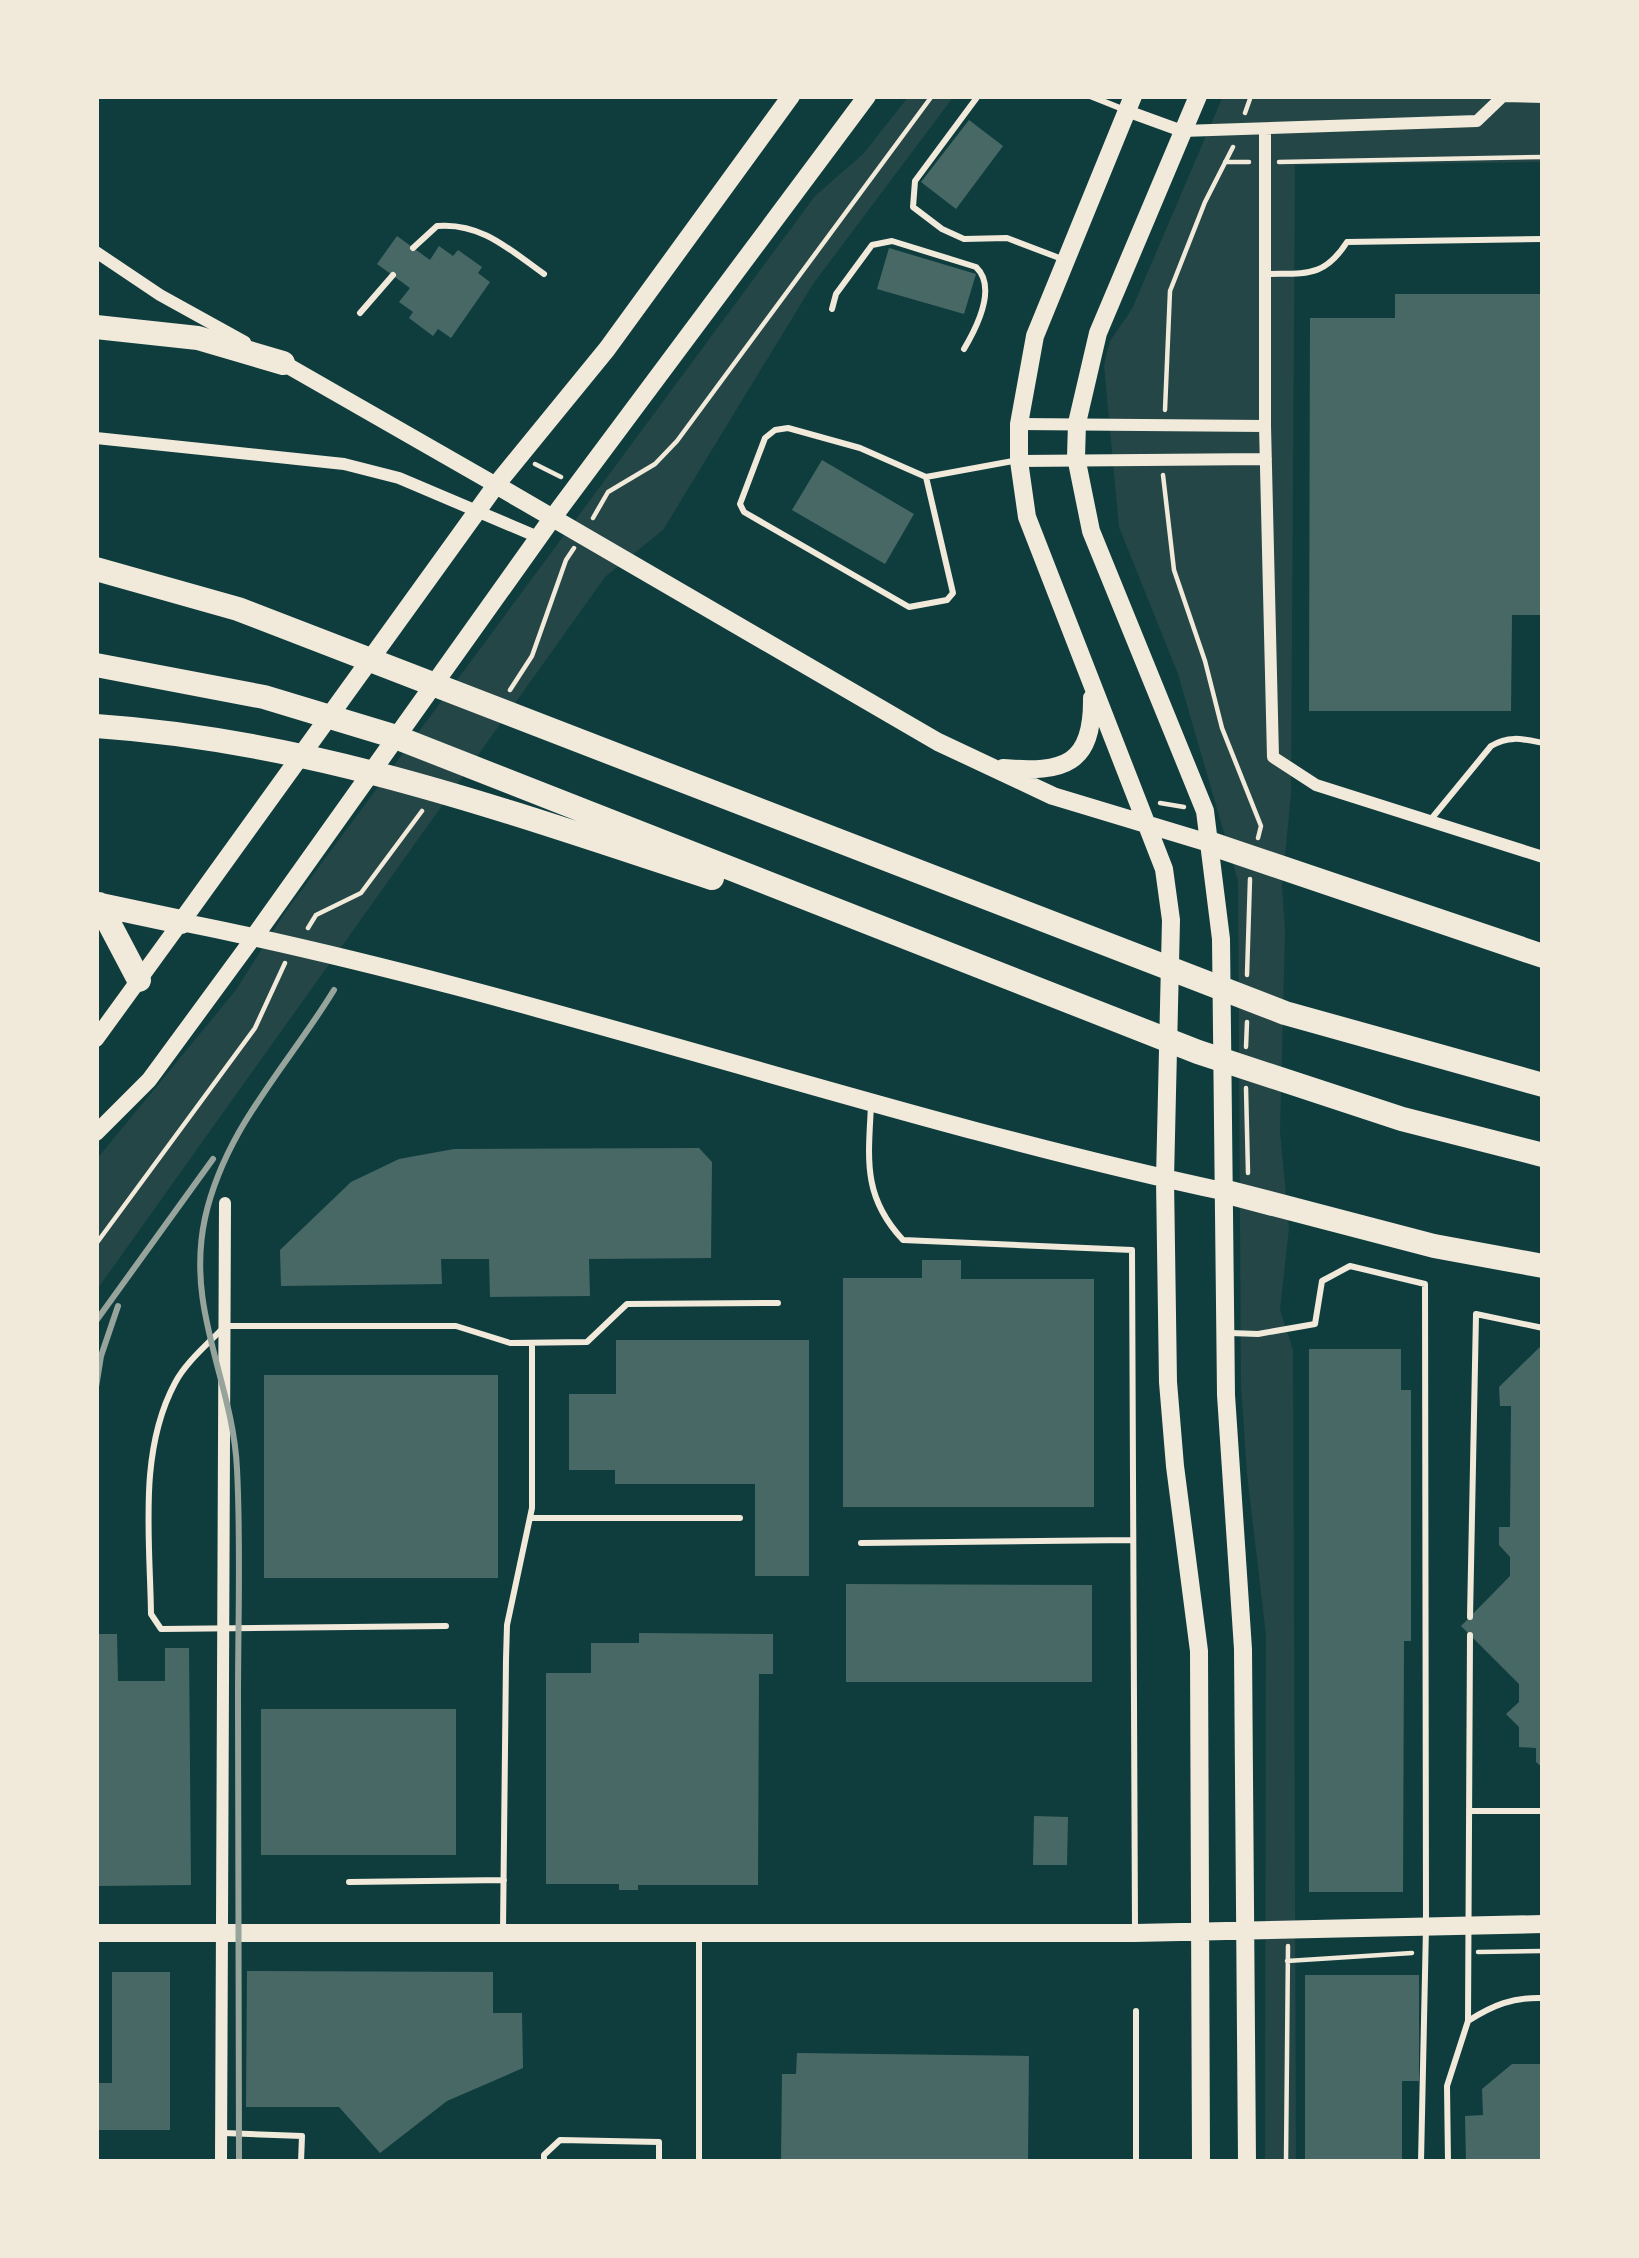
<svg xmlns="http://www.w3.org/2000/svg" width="1639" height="2258" viewBox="0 0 1639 2258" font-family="'Alegreya Sans',sans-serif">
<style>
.green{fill:#244646}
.building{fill:#486865}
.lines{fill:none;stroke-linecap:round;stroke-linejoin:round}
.path{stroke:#f1e9da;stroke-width:4.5}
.service{stroke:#f1e9da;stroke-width:6}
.minor{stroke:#f1e9da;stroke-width:12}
.tertiary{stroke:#f1e9da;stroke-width:16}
.secondary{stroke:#f1e9da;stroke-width:18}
.motorway{stroke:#f1e9da;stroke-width:24}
.rail{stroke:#97a49c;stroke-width:6}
</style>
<rect width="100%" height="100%" fill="#0f3d3e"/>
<path class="green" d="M909,96H954L813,284L663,530L605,577L96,1291V1160L236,990L284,914L815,196L863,154Z
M1223,96H1543V162L1295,165L1291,794L1282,886L1285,932L1280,1132L1289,1228L1280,1310L1293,1350L1296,2162H1265L1266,1635L1247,1474L1241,1385L1238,881L1178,674L1119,527L1104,365L1110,341L1132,309Z"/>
<path class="building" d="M969,120L1003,146L956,209L921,182Z
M397,236L430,260L439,246L453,256L458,250L482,267L478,273L490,282L451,338L438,329L433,336L409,318L413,312L399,302L410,288L377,264Z
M889,248L976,274L964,314L877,289Z
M1395,294H1543V615H1512L1511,711H1309L1310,318H1395Z
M822,460L914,514L885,564L792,510Z
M699,1148L712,1162L711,1258L589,1259L590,1296L490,1297L489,1259H441L442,1284L281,1286L280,1250L351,1182L399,1159L454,1149Z
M922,1260H961V1279H1094V1507H843V1278H922Z
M616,1340H809V1576H755V1484H615V1470H569V1394H616Z
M1543,1344V1768L1536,1762V1748L1519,1747V1727L1506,1714L1519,1702V1684L1461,1626L1510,1576V1557L1499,1545V1527H1510L1511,1406H1500L1499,1387Z
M1309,1349H1401V1390H1411V1641H1404L1403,1892H1309Z
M264,1375H498V1578H264Z
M846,1584L1092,1585V1682H846Z
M639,1633L773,1634V1674H759L758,1885H638V1890H619V1884H546V1673H591V1643H639Z
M96,1634H117L118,1681H165V1648H189L191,1885L96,1886Z
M261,1709H456V1855H261Z
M1034,1816L1068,1817L1067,1865H1033Z
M247,1971L493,1972V2013H522L523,2068L447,2101L380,2153L339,2107H246Z
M112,1972H170V2130H96V2083H112Z
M1305,1975H1419V2081H1402V2162H1305Z
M797,2053L1029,2056L1028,2162H781L782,2074H796Z
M1512,2064H1543V2162H1466L1465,2116L1483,2115L1482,2089Z"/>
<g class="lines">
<path class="path" d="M1245,113L1251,96
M1225,162H1249
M1279,162L1543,157
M1165,410L1170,291L1205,202L1233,147
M535,464L561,477
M1163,475L1174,570L1205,661L1222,728L1261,826L1258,838
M593,518L608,492L655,464L677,441L932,96
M510,690L532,656L566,560L574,548
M1160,803L1184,807
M308,928L316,915L361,893L422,811
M1247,975L1250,879
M1246,1047L1247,1022
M1246,1088L1248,1173
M96,1244L255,1028L285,963
M1478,1952L1543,1951
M1287,1961L1412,1953
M1286,2162L1288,1946"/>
<path class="service" d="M978,96L915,181L913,207L942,229L964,239L1007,238L1062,259
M1090,96L1125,110
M413,248L437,226C481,222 510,250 544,274
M1266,274C1306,273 1324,278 1347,242L1543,239
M832,309L836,294L872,245L892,241L976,267C997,287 977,327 964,349
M360,313L393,275
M926,477L953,593L947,600L909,607L744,512L740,504L765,438L775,430L788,428L860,448L926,477L1013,461
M1432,818L1491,746C1509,735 1523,739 1543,743
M871,1106C868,1161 863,1197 903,1240L1132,1250L1135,1931
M1230,1333L1258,1334L1315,1324L1322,1281L1350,1266L1425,1284L1426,1927L1421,2162
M530,1518H740
M861,1543L1132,1540
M1470,1617L1476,1314L1543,1328
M446,1626L161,1629L151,1614C150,1538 138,1452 175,1383C186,1362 208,1344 225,1326H456L510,1343L587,1342L627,1304L778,1303
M1469,1811H1543
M349,1882L504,1880
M503,1930L506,1659L507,1625L532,1508V1343
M1136,2011V2162
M1468,2021C1493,2005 1513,1997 1543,1998
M224,2133L302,2136L301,2162
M544,2162V2155L560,2140L659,2142V2162
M699,2162V1937
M1448,2162L1447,2086L1468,2021L1470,1635"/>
<path class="minor" d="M1501,96L1543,97
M1127,111L1182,131L1477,121L1502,97
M1265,130V426L1273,757L1316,785L1543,857
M96,252L160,295L245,342
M1019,424L1265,426
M96,438L344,464L399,478L538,537
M1019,461L1266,459
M221,2162L225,1203"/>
<path class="tertiary" d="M283,363L496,485
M96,1039L181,922
M96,1133L149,1080L254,937"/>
<path class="secondary" d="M791,96L607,349L496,485L181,922C534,992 875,1117 1227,1192
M1133,96L1035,336L1019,424V461L1027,517L1164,869L1171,920L1165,1179L1168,1382L1175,1466L1199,1651L1201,2162
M1198,96L1098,333L1077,423L1076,457L1091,531L1205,811L1221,939L1226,1395L1243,1649L1247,2162
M496,485L938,742L1053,796L1212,844
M1003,768C1064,773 1093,765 1092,698
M254,937L551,520L867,96
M96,1933H1135L1543,1924"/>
<path class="motorway" d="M96,327L198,338L283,363
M96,569L238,609L1285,1013L1543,1085
M96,665L264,697L393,736L1198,1052L1402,1119L1543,1155
M96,726C315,741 506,811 712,878
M1212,844L1543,956
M96,904L181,922
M99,904L139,980
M1227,1192L1434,1246L1543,1266"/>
<path class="rail" d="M96,1321L213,1159
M96,1387L101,1356L118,1306
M239,2162C238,2007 238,1852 238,1697C238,1621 241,1545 237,1469C233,1381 185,1311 205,1218C225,1128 287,1067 334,990"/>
</g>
<rect width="1639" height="2258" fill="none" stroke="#f1e9da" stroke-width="198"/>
</svg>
